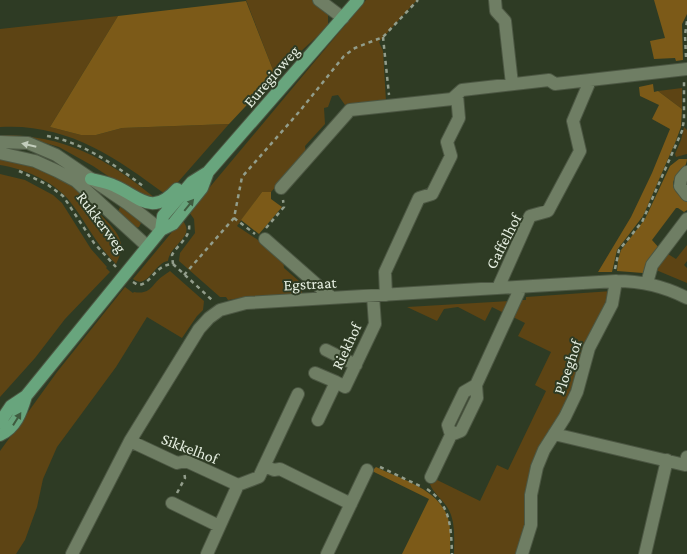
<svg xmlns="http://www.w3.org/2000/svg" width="687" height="554" viewBox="0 0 687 554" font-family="'Crimson Pro',serif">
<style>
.green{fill:#5d4414}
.forest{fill:#7c5a18}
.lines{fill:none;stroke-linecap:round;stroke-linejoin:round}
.minor-casing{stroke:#4c5743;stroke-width:14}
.major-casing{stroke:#4c5743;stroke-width:14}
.path{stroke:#929d8b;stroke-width:2.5;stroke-dasharray:4 4;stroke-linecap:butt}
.minor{stroke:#6f7e64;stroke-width:12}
.major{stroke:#68a57d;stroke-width:12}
.oneway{fill:#c2cdbc}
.oneway2{fill:#3f5b3f}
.labels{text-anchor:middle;stroke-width:4;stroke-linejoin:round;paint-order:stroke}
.street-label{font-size:16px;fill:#e6efe1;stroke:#2e3b24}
</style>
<rect width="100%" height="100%" fill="#2e3b24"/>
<path class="green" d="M246,0H315L328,14V24L322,32L275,75Z
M366,0H417L379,42L383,51L386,101L345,105L338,95L332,96L328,107L324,108L325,124L305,146L306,153L271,192H262L237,226L258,240L283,260L284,268L307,288L306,290H302V294L246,297L228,300L226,297H220L179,261L180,253L195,233L194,219L189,212Z
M118,16L50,127L81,135H96L122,128L229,124L171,190L165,194C114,156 66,123 0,127V29Z
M682,88V109L658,91Z
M684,127L687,130V154L676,157L675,154L681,140Z
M1,135C65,135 106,158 155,198L135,194L93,166L59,147L32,139L1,137Z
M0,156C25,162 53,171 74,188C84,196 92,205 101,215C117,232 128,241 116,264C96,245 85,220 68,199C51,180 24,169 0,165Z
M0,174L25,180L53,195L62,203L91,249L107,267L106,268L110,272L65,319L35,358L0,397Z
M120,207H122L138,218L141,223L139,227L136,228L118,212Z
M182,220C197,236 170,244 168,261C154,263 148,290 133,279Z
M687,245V261L684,265L687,268V283L656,270L668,254L676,259Z
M170,271L204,301L203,310L197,316L182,338L147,317L116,367L57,447L43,479L37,507L25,540L16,554H0V451L57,372L125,287L133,293L134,292C152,295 151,284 163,276C165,274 168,273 170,271Z
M612,291L575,390L529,500L520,554H454C454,539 456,520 447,507C442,499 433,493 430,484L433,478L480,501L497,465L508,470L546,391L535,385L551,352L518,336L525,323L513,317L521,300H526V297Z
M510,301L504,313L492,307L485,321L458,307L444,309L437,321L407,307Z"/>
<path class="forest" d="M654,0H687V14L682,24L683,60L676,61L675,58L654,59L650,41L665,38Z
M246,1L275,75L229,124L122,128L96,135H81L50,127L118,16Z
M653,84L654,92L658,91L682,109L681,127L675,143L643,216L617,250L612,272H598L631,217L652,173L670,129L652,119L659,105L640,96L639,87Z
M679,159H687C686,178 656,178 687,202V210L684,212L678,208H676L652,240L660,249L643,273L617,271L618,260L621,250L645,219L670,166Z
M262,192H271V199L282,207L259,234L241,220Z
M376,467C403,480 442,490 449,522C451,532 450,544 450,554H402L429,499L372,471Z"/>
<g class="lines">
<defs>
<path id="minor" d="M319,0L343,18
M495,0L496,11L505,21L512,84
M0,142L28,143L56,155L128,204L161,230
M0,153L35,161L57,171L76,181L147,246
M687,172L681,179L680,186L687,195
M281,188L350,110L452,99L462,90L549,80L555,84L687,69
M265,239L332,298
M647,283L652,265L687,219
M498,288L530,216L548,211L580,151L573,121L590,81
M386,295L385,272L419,198L432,194L451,156L447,142L459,118L457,95
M326,350L356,365
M315,373L336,382
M318,420L336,382L345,387L375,324L373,296
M554,434L685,465L687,457
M451,435L461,431L477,398L476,385L521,287
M130,441L177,463L186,461L238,485
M264,466L274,470L280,469L351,504
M431,477L451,435L448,425L464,392L476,385
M172,503L219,526
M72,554L130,441L199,329L209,318L220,310L246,303L616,281C642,281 664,286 687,298
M207,554L238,485L259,477L298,394
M327,554L367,470
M522,554L531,525V495L537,467L544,450L565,417L577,392L589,348L612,304L616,281
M645,554L667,460"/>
<path id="major" d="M91,179C99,181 107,182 115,186C140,197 152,217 177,189
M161,230L163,216L192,182L208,172L358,0
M0,422L11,406L26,396L161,230L173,224L202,188L208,172
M0,435C16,427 21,413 26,396"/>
</defs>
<use href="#minor" class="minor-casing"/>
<use href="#major" class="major-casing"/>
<path class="path" d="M383,37L389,95
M686,57L685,35L687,21
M47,136C82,142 115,165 143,186
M19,171L48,185L63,196L94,243L116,267
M234,218L255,234
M266,228L284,207L283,200
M173,264L172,255C177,245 191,237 189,225
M173,264L212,300
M615,269L619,250L642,222L682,131L684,120V82
M184,275L234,218L242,177L299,112L344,56L355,48L383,37L418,0
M133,282L138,285C152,284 154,265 173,264
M380,467L422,487
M427,489C451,505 451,528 452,554
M177,493L185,478L184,472"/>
<use href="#minor" class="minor"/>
<use href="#major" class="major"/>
</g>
<defs><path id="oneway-solid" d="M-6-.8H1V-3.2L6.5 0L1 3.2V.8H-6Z" transform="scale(1.25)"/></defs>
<use class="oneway" href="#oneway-solid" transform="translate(29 145) rotate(-167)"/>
<g class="oneway2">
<use href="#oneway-solid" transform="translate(189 205) rotate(-51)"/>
<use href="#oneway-solid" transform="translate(17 419) rotate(-58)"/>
</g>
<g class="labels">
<g class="street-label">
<text transform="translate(271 76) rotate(-49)" y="6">Euregioweg</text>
<text transform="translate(102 222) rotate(53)" y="6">Rukkerweg</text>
<text transform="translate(503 241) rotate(-63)" y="6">Gaffelhof</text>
<text transform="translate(310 283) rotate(-3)" y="6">Egstraat</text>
<text transform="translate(346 346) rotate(-65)" y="6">Riekhof</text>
<text transform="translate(567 367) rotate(-71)" y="6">Ploeghof</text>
<text transform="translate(190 448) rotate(21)" y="6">Sikkelhof</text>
</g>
</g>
</svg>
